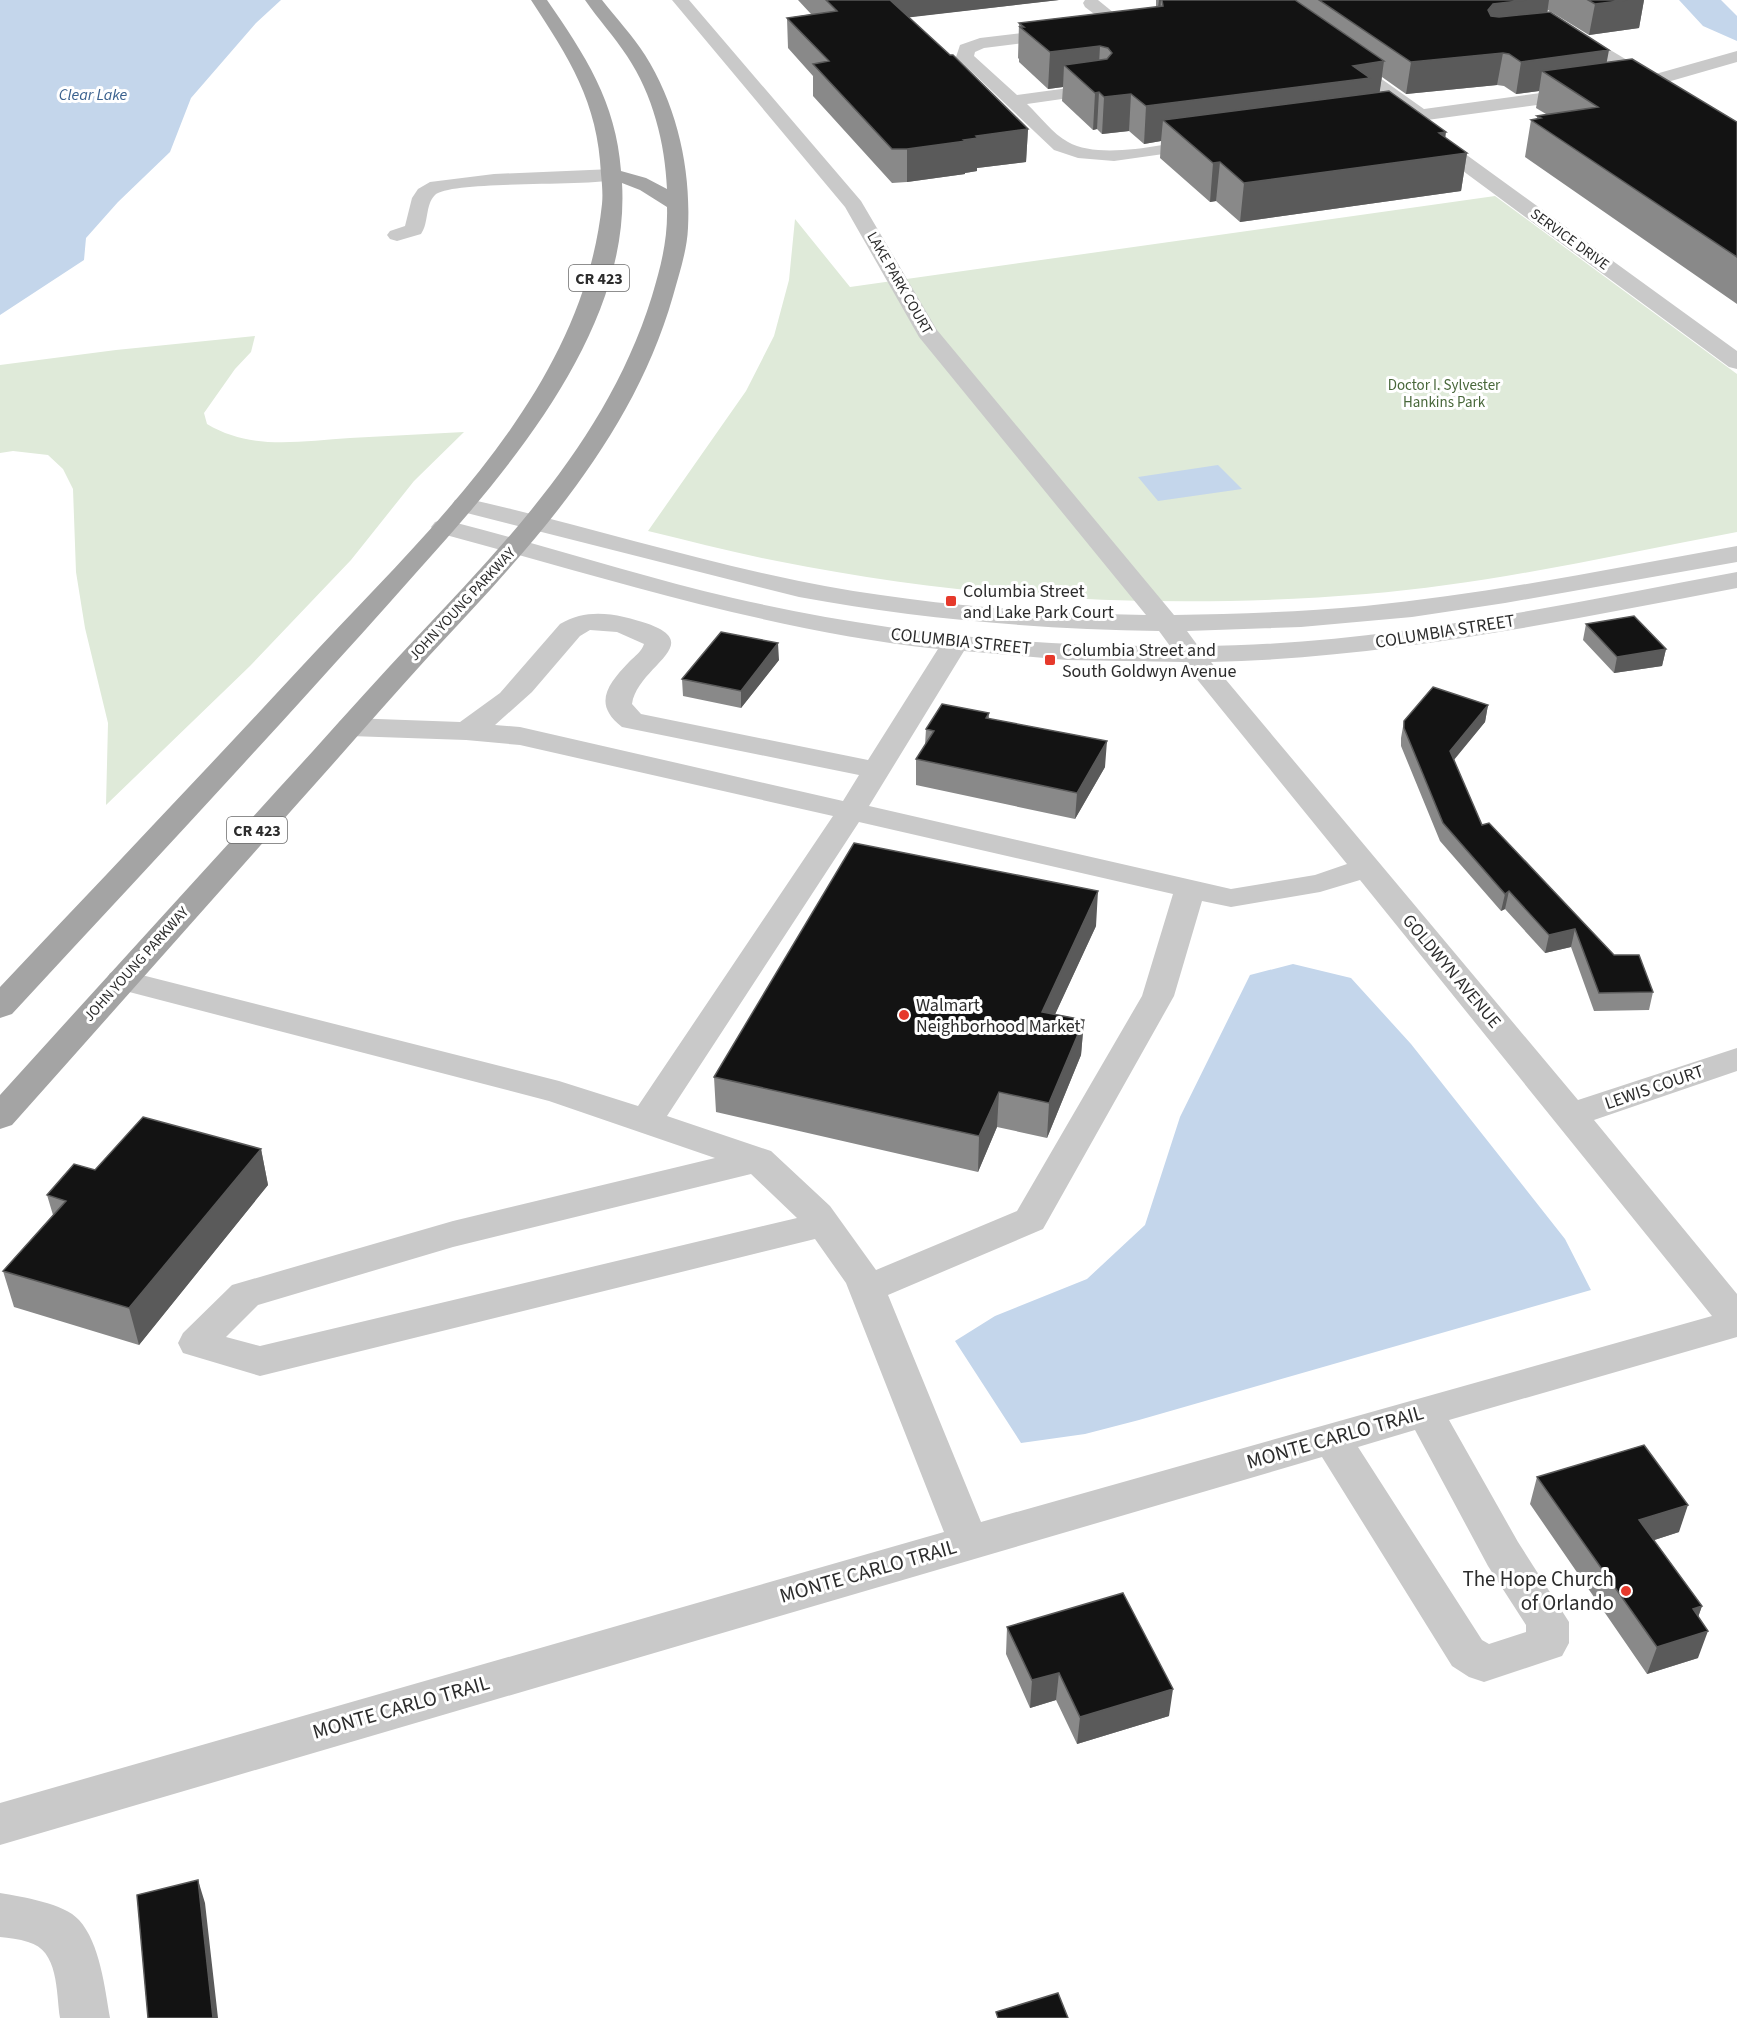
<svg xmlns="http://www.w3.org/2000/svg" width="1737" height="2018" viewBox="0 0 1737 2018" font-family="'Source Sans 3',sans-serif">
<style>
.green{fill:#dfead9}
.water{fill:#c4d6eb}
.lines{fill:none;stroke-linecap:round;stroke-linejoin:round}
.minor{fill:#c9c9c9;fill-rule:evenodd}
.major{fill:#a4a4a4;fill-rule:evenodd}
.wall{fill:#898989}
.shaded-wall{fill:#5a5a5a}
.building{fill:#131313;stroke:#5a5a5a;stroke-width:1.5}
.poi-dot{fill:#e6392b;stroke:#fff;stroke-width:2}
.labels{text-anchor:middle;stroke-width:6;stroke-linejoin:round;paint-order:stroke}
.far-street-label{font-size:15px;fill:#2c2c2c;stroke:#fff}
.far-park-label{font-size:15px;fill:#48673a;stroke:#fff}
.far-water-label{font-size:16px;font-style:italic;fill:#3a618e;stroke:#fff}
.shield{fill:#fff;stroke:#6b6b6b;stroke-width:1.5}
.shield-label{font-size:16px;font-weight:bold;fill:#2c2c2c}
.poi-label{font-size:18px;fill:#2c2c2c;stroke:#fff;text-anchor:start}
.street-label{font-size:18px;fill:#2c2c2c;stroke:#fff}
.near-street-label{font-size:21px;fill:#2c2c2c;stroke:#fff}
.near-poi-label{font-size:21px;fill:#2c2c2c;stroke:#fff;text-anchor:end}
</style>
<rect width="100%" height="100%" fill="#fff"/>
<path class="green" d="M1495,196L1737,374V532C1614,555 1491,584 1366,594C1170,610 970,600 777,561C734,553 691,541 648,531L746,391L774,336L789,280L795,219L850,287Z
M255,336L251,352L235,369L204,413L207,424C252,451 300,441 350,438C388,436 426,434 464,432L414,481L351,560L250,666L106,805L108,723L85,628L76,572L73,489L63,469L48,455L13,451L0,453V365L116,350Z"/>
<path class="water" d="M0,0H281L256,23L191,98L170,152L118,202L86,238L84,260L0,315Z
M1679,0H1721L1737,16V41L1703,26Z
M1218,465L1242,489L1158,501L1138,477Z
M1293,964L1351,978L1411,1044L1565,1239L1591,1290L1139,1420L1085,1434L1021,1443L955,1341L995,1316L1087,1279L1145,1225L1180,1117L1250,975Z"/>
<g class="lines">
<path class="minor" d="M672,0H689L861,201L937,330L1174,615C1238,614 1301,612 1365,606C1490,594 1613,568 1737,546V562L1505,603L1412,617L1301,627L1187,631L1198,646C1380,645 1559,605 1737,572V588C1563,621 1389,658 1211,662L1578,1100L1737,1048V1071L1594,1120L1737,1294V1337L1449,1420L1518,1542L1569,1622V1643L1562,1656L1484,1682L1469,1677L1452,1666L1322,1457L0,1845V1803L944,1532L846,1283L815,1239L260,1376L183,1353L178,1343L183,1333L232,1285L453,1221L715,1158L549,1101L110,987L106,980L110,973L122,970L559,1081L638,1106L833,816L520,745L466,740L350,736L340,733L336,727L340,721L350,718L460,722L500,693L560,624C581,612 601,612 624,617C722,640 638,662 632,704L641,714L868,760L938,649C764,630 604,577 435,532L431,527L435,522L444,519L453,522C547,546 639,576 733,598C876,631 1024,647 1170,646L1159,631C1038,629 918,619 799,597L455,510L452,505L455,500L464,498C576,523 686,558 799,581C913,604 1030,613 1146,615L919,337L845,207ZM590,630L617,632L644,644C642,651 635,656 629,662C608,684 592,704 622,727L859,775L843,801L520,727L495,725L532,692L580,636ZM964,651L1067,660L1183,662L1347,864L1315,875L1231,889L869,806ZM859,822L1173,894L1142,996L1017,1211L876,1270L830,1206L771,1151L667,1116ZM1360,880L1712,1316L981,1522L888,1295L1043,1229L1174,996L1202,901L1231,907L1320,892ZM751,1174L797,1218L260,1346L226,1337L258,1305L453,1247ZM1415,1430L1488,1566L1526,1625V1632L1489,1644L1482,1640L1358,1447Z
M1085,0H1098L1130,26L1127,30H1115L1085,7L1083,3Z
M1507,0H1527L1652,75L1737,51V62L1664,83L1665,85L1662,89L1656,90L1647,88L1626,93L1376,127L1369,125L1367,121L1369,117L1403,112L1337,64L1334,60L1337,56H1349L1424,109L1635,80Z
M1064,28L1070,29L1073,33L1070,37L984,48L975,52L974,56L1017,95L1098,84L1104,85L1107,89L1104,93L1027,104C1040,116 1053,134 1068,142C1102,161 1169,143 1206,137L1213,139L1216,143L1213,147L1114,161L1078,158L1054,150L956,57L960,45L980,38Z
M1428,130L1435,132L1737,351V369L1729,367L1421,140L1418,136L1421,132Z
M613,169L620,171L623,175L620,179C589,187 450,180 435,195C425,205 429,223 421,234L397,241L390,239L387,235L390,231L405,226L412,198L418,189L430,182L494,174Z
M0,1893C22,1897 64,1903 79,1920C100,1943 105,1989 110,2018H60C56,1992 59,1950 28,1942C19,1939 9,1938 0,1937Z"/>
<path class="major" d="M531,0H547C585,55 616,102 621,171L646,178L667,189C665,143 653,95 627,56C614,36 598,19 585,0H602C616,18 633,36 645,55C677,106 691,168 688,228C687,251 679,274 673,296C632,440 529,549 429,656C396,692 364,729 332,765C225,885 119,1005 12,1125L0,1129V1095C104,980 208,866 313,751C347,713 381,675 416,638C513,535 609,435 652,296C661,266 668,239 667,207L640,190L622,183C631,330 507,472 415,574C380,614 344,653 309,692C211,800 111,907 12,1014L0,1018V987C101,880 203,773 303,665C426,532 582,394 602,204C603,194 602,184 601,174C598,102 569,58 531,0Z"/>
</g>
<path class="wall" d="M798,0H1059L909,17L1028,129L1026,162L977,168V171L965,173V174L907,182L892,183L813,96V76L788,48L787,18L811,14Z
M1156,0H1644L1639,28L1589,35L1548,10L1547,12L1607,63L1737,122V304L1525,157L1531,120L1537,119V116L1546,114L1536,108L1539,91L1516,94L1504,86L1497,85L1406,94L1382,77L1379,93L1467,153L1461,191L1240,222L1216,201L1210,202L1160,158L1161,141L1144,144L1129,131L1102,134L1097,129L1093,130L1062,101L1063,87L1048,89L1019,62V59L1018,58L1019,23L1156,7Z
M1586,624L1666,649L1662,666L1614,673L1583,640Z
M779,660L741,708L683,696L682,679Z
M1488,705L1485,722L1454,760L1482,825L1614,955L1653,992L1649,1010L1594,1011L1571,947L1545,953L1505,909L1501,911L1440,841L1401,746V738L1404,721Z
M989,713V719L1105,767L1075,819L916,785V759L925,745L926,729Z
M1096,926L1055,1014L1084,1020L1081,1055L1047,1138L997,1127L978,1172L716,1112L714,1077Z
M261,1149L268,1185L139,1345L14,1307L3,1271L53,1215L47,1195L95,1170Z
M1537,1477L1679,1532L1654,1540L1702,1606L1698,1617V1658L1647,1674L1530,1504Z
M1007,1627L1169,1716L1077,1744L1056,1700L1030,1708L1006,1654Z"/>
<path class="shaded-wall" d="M883,0H1059L904,18Z
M1159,0H1161L1160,15H1157Z
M1527,0H1549L1545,28L1488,35V10L1493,4Z
M1627,0H1644L1639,28L1589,35L1595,4Z
M1100,46L1098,82L1064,65L1063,87L1048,89L1050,52Z
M1609,50L1603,82L1542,71L1539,91L1516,94L1521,62Z
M1503,53L1497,85L1406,94L1411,62Z
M1384,61L1379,97L1163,120L1161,141L1144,144L1146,106L1353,66Z
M1099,92L1097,129L1093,130L1095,93Z
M1131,94L1129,131L1102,134L1104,97Z
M1028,129L1026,162L977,168V171L965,173V174L907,182V149L964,140L976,136Z
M1446,132L1443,156L1467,153L1461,191L1240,222L1244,183L1439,133Z
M1220,162L1216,201L1210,202L1213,163Z
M778,643L779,660L741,708V691Z
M1666,649L1662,666L1614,673L1617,657Z
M1488,705L1485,722L1447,768L1450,751Z
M1107,741L1105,767L1075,819L1077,793Z
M1098,891L1096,926L1040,1047L1042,1012Z
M1509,891L1505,909L1501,911L1505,894Z
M1575,929L1571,947L1545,953L1549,935Z
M1084,1020L1081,1055L1047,1138L1049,1103Z
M999,1092L997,1127L978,1172L979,1136Z
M261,1149L268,1185L139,1345L129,1308Z
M1688,1505L1679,1532L1630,1548L1639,1520Z
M1702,1606L1692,1634L1693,1609Z
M1708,1631L1698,1658L1647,1674L1657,1647Z
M1059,1673L1056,1700L1030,1708L1032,1680Z
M1173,1689L1169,1716L1077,1744L1080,1717Z
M198,1880L205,1903L218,2018H213Z"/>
<path class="building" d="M826,0H890L950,55H953L1028,129L976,136L978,138L964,140L966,141L907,149H892L813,64L829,61L787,18L837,11Z
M1162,0H1295L1384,61L1353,66L1370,78L1146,106L1131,94L1104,97L1099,92L1095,93L1064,65L1107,59L1112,53L1108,48L1100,46L1050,52L1020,27H1024L1019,23L1163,6Z
M1319,0H1527L1493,4L1488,10L1491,16L1499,17L1550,12L1609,50L1521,62L1509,54L1503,53L1411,62Z
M1588,0H1627L1595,4Z
M1632,59L1737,122V257L1531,120L1541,118L1537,116L1598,107L1542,71Z
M1389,91L1446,132L1439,133L1467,153L1244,183L1220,162L1213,163L1163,120Z
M1634,616L1666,649L1617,657L1586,624Z
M721,632L778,643L741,691L682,679Z
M1433,687L1488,705L1450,751L1482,825L1489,823L1614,955H1639L1653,992L1599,993L1575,929L1549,935L1509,891L1505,894L1443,823L1404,728V721Z
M942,704L989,713L986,718L1107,741L1077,793L916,759L934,731L926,729Z
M854,843L1098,891L1042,1012L1084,1020L1049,1103L999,1092L979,1136L714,1077Z
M143,1117L261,1149L129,1308L3,1271L66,1201L47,1195L74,1164L95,1170Z
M1644,1445L1688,1505L1639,1520L1702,1606L1693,1609L1708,1631L1657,1647L1537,1477Z
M1123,1593L1173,1689L1080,1717L1059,1673L1032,1680L1007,1627Z
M198,1880L213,2018H148L137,1895Z
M1058,1993L1068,2018H998L996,2012Z"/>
<g class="poi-dot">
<rect x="945" y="595" width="12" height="12" rx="3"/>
<rect x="1044" y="654" width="12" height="12" rx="3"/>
<circle cx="904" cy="1015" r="6"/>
<circle cx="1626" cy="1591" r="6"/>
</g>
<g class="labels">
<g class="far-street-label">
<text transform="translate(1570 239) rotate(36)" y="5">SERVICE DRIVE</text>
<text transform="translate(900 283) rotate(60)" y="5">LAKE PARK COURT</text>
<text transform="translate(462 604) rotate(-47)" y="5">JOHN YOUNG PARKWAY</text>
<text transform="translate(136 964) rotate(-48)" y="5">JOHN YOUNG PARKWAY</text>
</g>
<g class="far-park-label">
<text x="1444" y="390">Doctor I. Sylvester<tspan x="1444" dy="17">Hankins Park</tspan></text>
</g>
<g class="far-water-label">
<text x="93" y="100">Clear Lake</text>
</g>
<g class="shield">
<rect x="569" y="265" width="60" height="26" rx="4.5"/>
<rect x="227" y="817" width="60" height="26" rx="4.5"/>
</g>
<g class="shield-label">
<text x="599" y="284">CR 423</text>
<text x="257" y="836">CR 423</text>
</g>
<g class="poi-label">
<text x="963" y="597">Columbia Street<tspan x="963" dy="21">and Lake Park Court</tspan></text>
<text x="1062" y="656">Columbia Street and<tspan x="1062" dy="21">South Goldwyn Avenue</tspan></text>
<text x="916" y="1011">Walmart<tspan x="916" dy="21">Neighborhood Market</tspan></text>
</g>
<g class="street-label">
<text transform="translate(1445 631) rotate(-9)" y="6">COLUMBIA STREET</text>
<text transform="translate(961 641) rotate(6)" y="6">COLUMBIA STREET</text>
<text transform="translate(1452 971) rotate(50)" y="6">GOLDWYN AVENUE</text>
<text transform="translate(1654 1087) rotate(-19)" y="6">LEWIS COURT</text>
</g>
<g class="near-street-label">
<text transform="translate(1335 1437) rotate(-16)" y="7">MONTE CARLO TRAIL</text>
<text transform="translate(868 1571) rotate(-16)" y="7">MONTE CARLO TRAIL</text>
<text transform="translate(401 1707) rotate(-16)" y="7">MONTE CARLO TRAIL</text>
</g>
<g class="near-poi-label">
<text x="1614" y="1586">The Hope Church<tspan x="1614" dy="24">of Orlando</tspan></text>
</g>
</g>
</svg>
